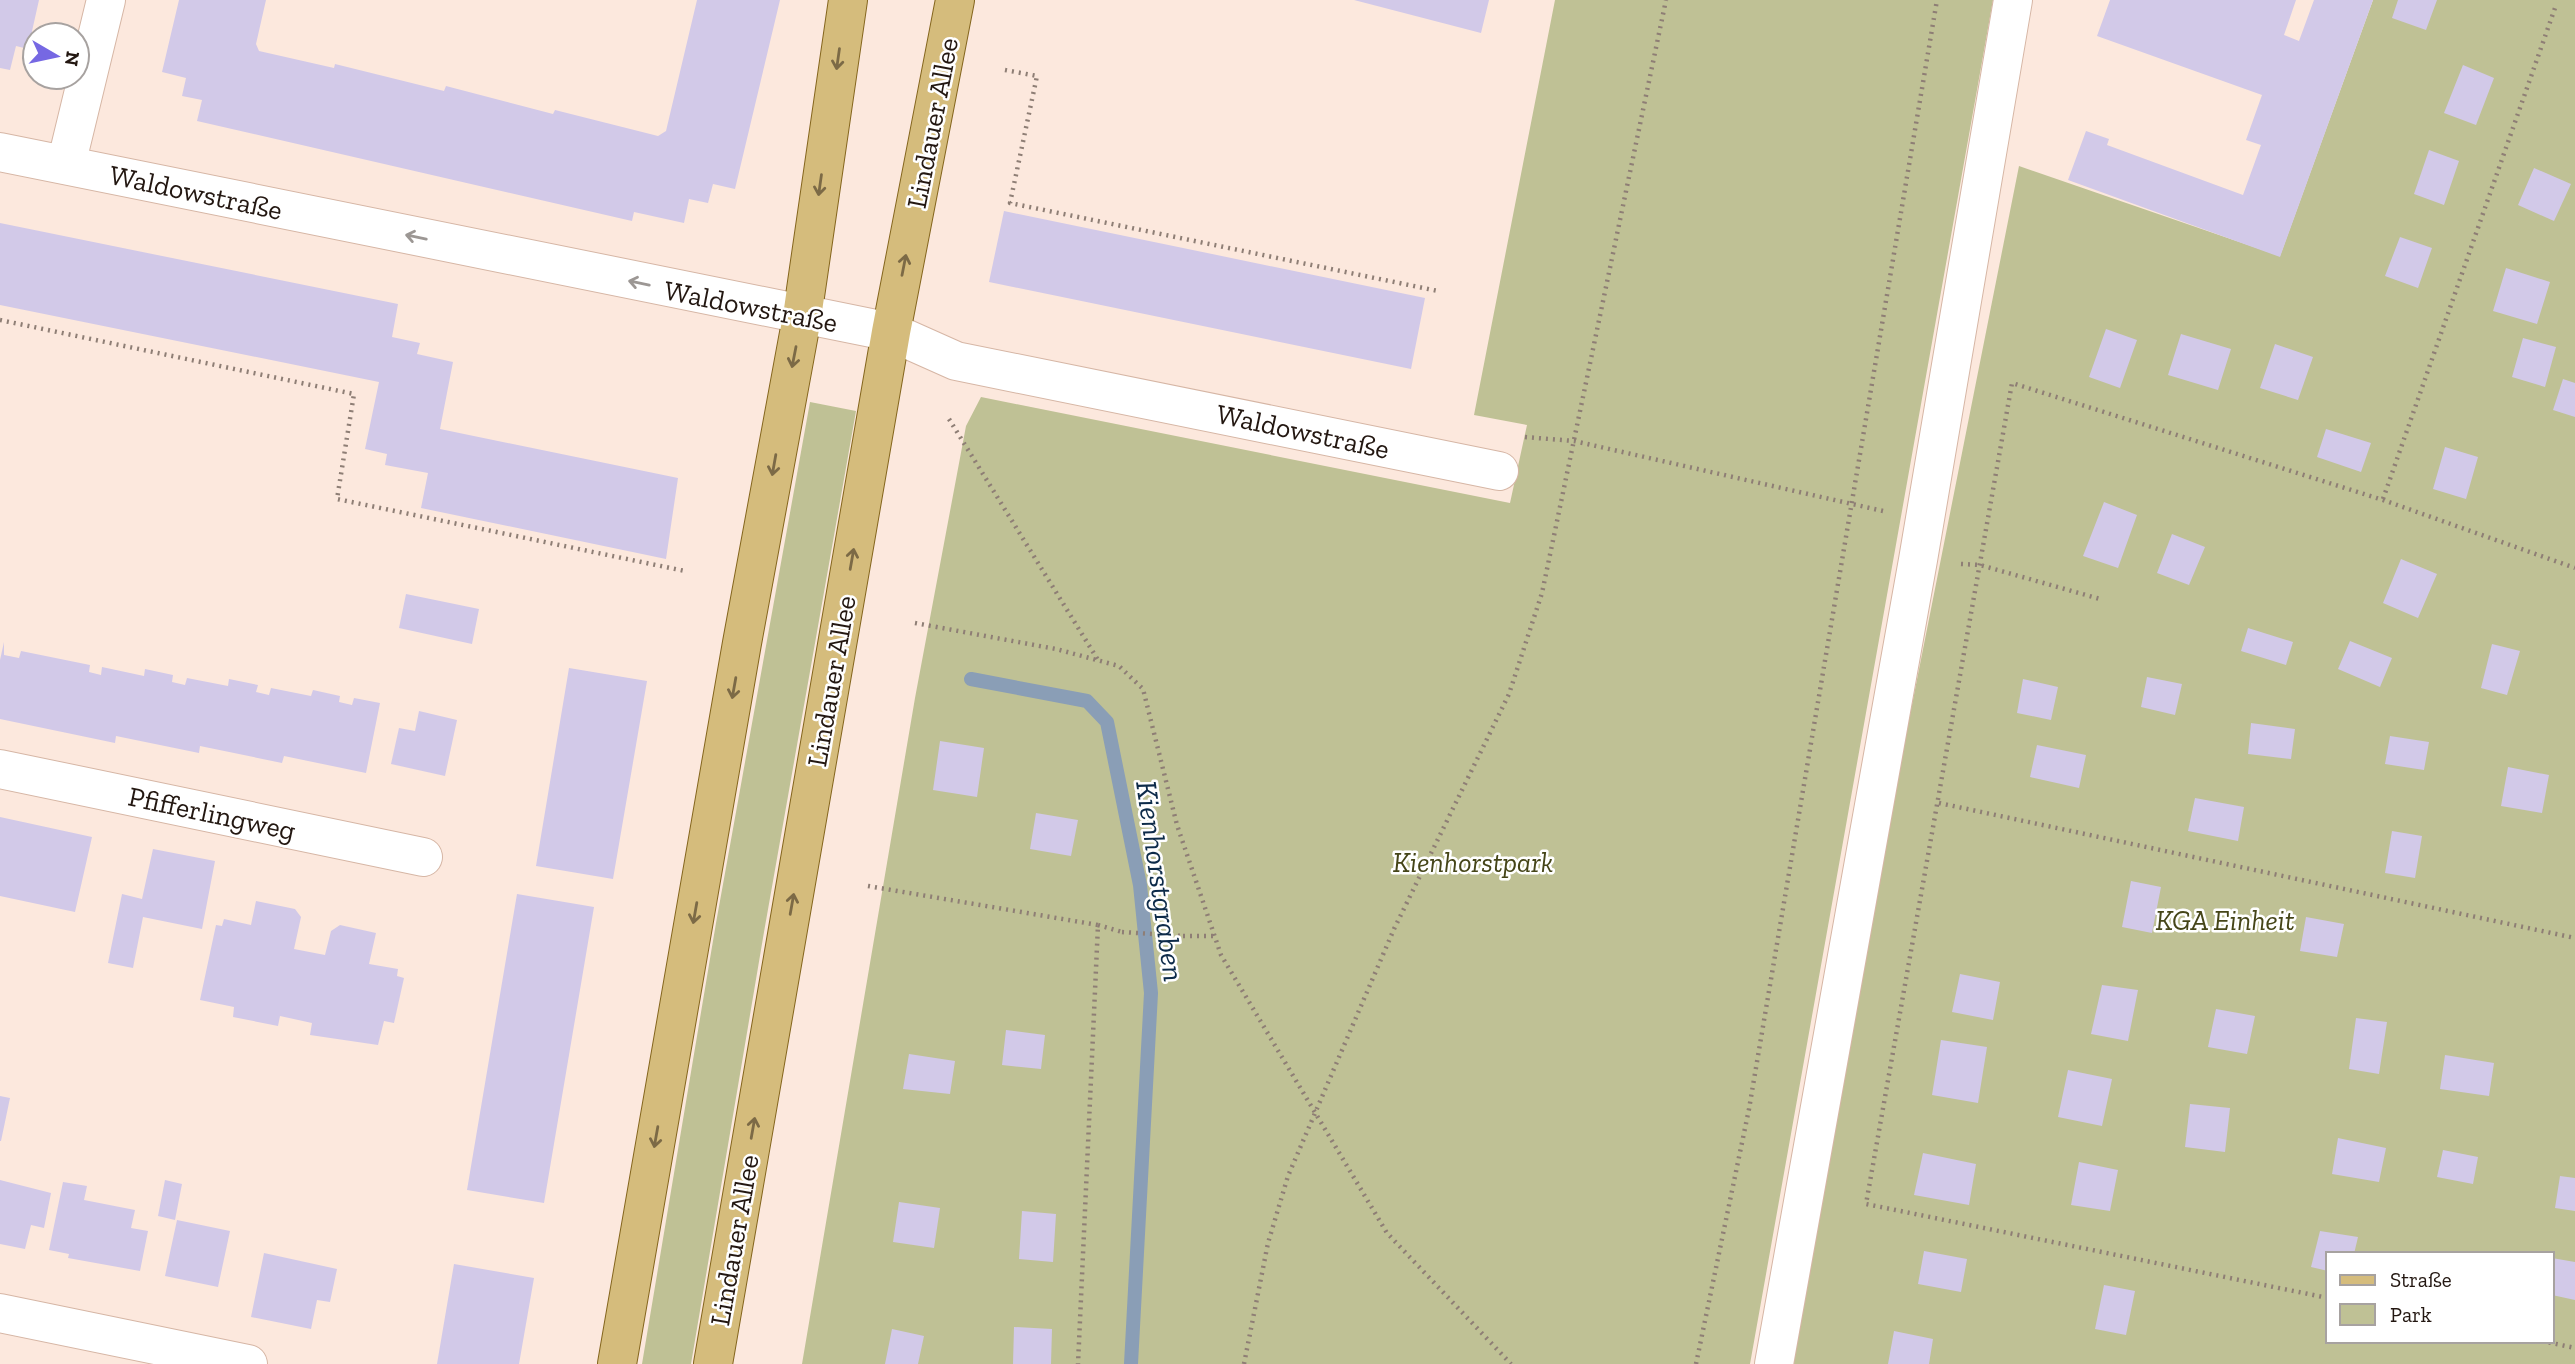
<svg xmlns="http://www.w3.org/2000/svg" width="2575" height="1364" viewBox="0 0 2575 1364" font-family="'Zilla Slab',serif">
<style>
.green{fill:#bfc195;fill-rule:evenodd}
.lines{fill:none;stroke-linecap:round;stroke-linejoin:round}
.stream{stroke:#8a9eb6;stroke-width:14}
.building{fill:#d2c9e8}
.minor-casing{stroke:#d6b6a5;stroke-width:40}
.major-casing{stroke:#84651d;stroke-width:40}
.path{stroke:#8e7e75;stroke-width:4.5;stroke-dasharray:2 5;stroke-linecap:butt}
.minor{stroke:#fff;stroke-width:38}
.major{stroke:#d5bc7c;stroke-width:38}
.path-bridge{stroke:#8e7e75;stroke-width:4.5;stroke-dasharray:2 5;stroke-linecap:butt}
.oneway{stroke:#7c6a46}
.oneway2{stroke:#9c9794}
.labels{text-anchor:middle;stroke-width:5;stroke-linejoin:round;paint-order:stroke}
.street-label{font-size:28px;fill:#231711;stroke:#fff}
.park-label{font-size:28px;font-style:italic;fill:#454518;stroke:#fff}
.water-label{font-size:30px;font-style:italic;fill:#0d2b49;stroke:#fff}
</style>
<rect width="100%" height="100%" fill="#fce8dd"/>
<path class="green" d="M1555,0H1993L1750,1364H802L915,698L966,426L981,397L1510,503L1527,425L1474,415Z
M2373,0H2575V1364H1781L2019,166L2280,256ZM2328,1254H2552V1341H2328Z
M810,402L856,411L764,932L691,1364H642L716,923Z"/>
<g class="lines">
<path class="stream" d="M971,679L1087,701L1107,722L1140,885L1151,993L1131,1364"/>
</g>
<path class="building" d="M0,0H39L28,49L16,46L10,70L0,68Z
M179,0H266L256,44L259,51L334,68L335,64L444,91L446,86L553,114L555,110L658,136L666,131L697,0H780L735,189L713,184L708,203L689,199L684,223L634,212L632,221L197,121L202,100L182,96L186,78L162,72Z
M1354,0H1489L1481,33Z
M2110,0H2296L2284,35L2299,41L2314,0H2373L2280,257L2068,180L2086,131L2109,139L2107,145L2243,195L2261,145L2246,140L2262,95L2097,36Z
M2398,0H2437L2426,30L2392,18Z
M2463,65L2494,78L2476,125L2444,113Z
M2429,150L2459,161L2444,205L2414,194Z
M2534,168L2571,184L2554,221L2518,205Z
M1004,211L1425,298L1411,369L989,282Z
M0,223L398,304L392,337L420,343L417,354L453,362L440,429L678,478L666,559L421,508L428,473L385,465L387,454L365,449L379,382L0,305Z
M2400,237L2432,248L2418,288L2385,276Z
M2506,268L2550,282L2537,324L2493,311Z
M2106,329L2137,340L2120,388L2089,377Z
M2181,334L2231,349L2218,390L2168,375Z
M2523,338L2556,347L2545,387L2512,377Z
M2275,344L2313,357L2298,400L2260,388Z
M2563,379L2575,383V417L2553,410Z
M2326,429L2371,443L2361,472L2317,457Z
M2445,447L2478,457L2466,499L2433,489Z
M2104,502L2137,515L2118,568L2083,556Z
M2172,534L2205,547L2189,585L2157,573Z
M2401,559L2437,574L2418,618L2383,603Z
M406,594L479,609L472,644L399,628Z
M2248,628L2293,642L2286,665L2241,651Z
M2350,641L2392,658L2380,687L2338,669Z
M4,642V655L19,658L21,651L90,665L89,672L101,675L102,667L144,676L145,669L173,675L172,682L185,685L187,678L228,686L229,679L258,685L256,692L269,695L271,688L311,696L313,690L340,696L339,702L352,705L354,698L380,703L366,773L284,756L282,763L200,746L199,753L116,736L115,743L0,719V660Z
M2492,644L2520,651L2507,695L2481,688Z
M569,668L647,681L613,879L536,866Z
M2147,677L2182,684L2175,715L2141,707Z
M2023,679L2058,687L2051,720L2017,713Z
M419,711L457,720L445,776L391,764L399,728L415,731Z
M2251,723L2295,729L2291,759L2248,754Z
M2390,736L2429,742L2424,770L2385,764Z
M940,741L984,748L977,797L933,790Z
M2037,745L2086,755L2079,788L2030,777Z
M2508,767L2549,775L2542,813L2501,806Z
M2195,798L2244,807L2238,841L2188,831Z
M1036,813L1078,820L1071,856L1030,849Z
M0,817L92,837L75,912L0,896Z
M2392,831L2422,836L2415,878L2385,873Z
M153,849L215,861L202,929L143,917L133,968L108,963L122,894L142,899Z
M2131,881L2161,887L2152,933L2122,927Z
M517,894L594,907L544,1203L467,1190Z
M256,901L295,909L301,917L294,949L325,955L331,931L340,925L376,933L369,964L398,969L397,976L404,978L394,1023L384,1021L378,1045L310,1035L312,1023L280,1016L278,1026L233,1017L234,1007L200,1000L216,925L222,926L224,919L251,925Z
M2306,917L2344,924L2337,957L2300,951Z
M1960,974L2000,982L1993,1020L1952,1012Z
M2102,985L2138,990L2128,1041L2091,1034Z
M2216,1009L2255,1016L2247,1054L2208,1047Z
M2356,1018L2387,1022L2379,1074L2349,1069Z
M1006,1030L1045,1035L1041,1069L1002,1065Z
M1941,1040L1987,1047L1978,1103L1932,1095Z
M909,1054L955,1061L950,1094L903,1089Z
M2445,1055L2494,1063L2489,1096L2440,1089Z
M2068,1070L2112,1079L2102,1126L2058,1117Z
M0,1096L10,1098L1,1141H0Z
M2190,1104L2230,1108L2225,1152L2185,1147Z
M2338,1138L2386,1148L2379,1182L2332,1174Z
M2443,1150L2478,1157L2473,1184L2437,1177Z
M1923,1153L1976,1164L1969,1205L1914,1195Z
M2079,1162L2118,1170L2110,1211L2071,1205Z
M2560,1176L2575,1178V1211L2555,1208Z
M0,1180L51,1193L44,1228L31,1225L25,1249L0,1244Z
M165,1180L182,1184L175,1220L158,1216Z
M63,1182L87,1186L84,1200L135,1210L131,1228L148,1231L140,1271L68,1258L69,1254L49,1250Z
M899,1202L940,1208L934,1248L893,1242Z
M1022,1211L1056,1214L1053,1262L1019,1259Z
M177,1220L230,1231L218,1287L165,1276Z
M2320,1231L2358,1237L2354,1254H2328V1271L2311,1267Z
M1924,1251L1967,1259L1961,1292L1918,1284Z
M264,1253L337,1269L330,1302L317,1300L311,1329L251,1317Z
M2552,1258L2575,1262V1300L2552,1295Z
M454,1264L534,1278L519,1364H437Z
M2104,1285L2135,1291L2126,1335L2095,1329Z
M1014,1327L1052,1329L1051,1364H1013Z
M892,1329L924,1336L918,1364H885Z
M1894,1331L1933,1339L1929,1364H1888Z"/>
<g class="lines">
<defs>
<path id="minor" d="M0,152L891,332L956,361L1499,471
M66,165L106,0
M0,769L423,857
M0,1313L248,1364
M1774,1364L1918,560L2013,0"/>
<path id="major" d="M617,1364L742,643L802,317L848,0
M713,1364L891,332L955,0"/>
</defs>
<use href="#minor" class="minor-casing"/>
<use href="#major" class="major-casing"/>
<path class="path" d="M1005,70L1037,76L1010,203L1438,291
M0,320L354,394L337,499L685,571
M949,419L1098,660
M1525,437L1574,441L1883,511
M2383,499L2555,8
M1961,564L1980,565L2100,599
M915,623L1056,649L1119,666L1143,689L1177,825L1221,955L1387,1233L1511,1364
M1939,803L2575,938
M868,886L1098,925L1078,1364
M1098,925L1122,932
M1183,936H1214
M2328,1298L1866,1204L2012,383L2383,500L2575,568
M2542,1341L2575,1348
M1244,1364L1268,1243L1288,1176L1394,929L1509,694L1542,593L1666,0
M1696,1364L1749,1109L1937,0"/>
<use href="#minor" class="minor"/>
<use href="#major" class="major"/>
<path class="path-bridge" d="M1122,932L1183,936"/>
</g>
<defs><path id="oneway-shaft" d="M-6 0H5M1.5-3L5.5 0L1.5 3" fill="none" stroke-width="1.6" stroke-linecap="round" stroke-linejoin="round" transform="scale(1.75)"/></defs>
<g class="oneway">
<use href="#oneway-shaft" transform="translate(838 59) rotate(98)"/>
<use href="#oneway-shaft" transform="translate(820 185) rotate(98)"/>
<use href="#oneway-shaft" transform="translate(904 265) rotate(-79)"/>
<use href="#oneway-shaft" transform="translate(794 357) rotate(101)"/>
<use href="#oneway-shaft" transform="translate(774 465) rotate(100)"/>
<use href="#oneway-shaft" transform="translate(852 559) rotate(-80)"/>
<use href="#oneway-shaft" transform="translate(734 688) rotate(100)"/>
<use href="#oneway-shaft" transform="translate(792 904) rotate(-80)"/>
<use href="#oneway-shaft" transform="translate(695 913) rotate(100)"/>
<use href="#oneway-shaft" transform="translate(753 1128) rotate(-80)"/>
<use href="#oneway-shaft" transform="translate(656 1137) rotate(100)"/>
</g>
<g class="oneway2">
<use href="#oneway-shaft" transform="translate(416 237) rotate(-168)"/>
<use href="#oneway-shaft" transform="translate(639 283) rotate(-168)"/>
</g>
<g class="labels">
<g class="street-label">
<text transform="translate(932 123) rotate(-79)" y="10">Lindauer Allee</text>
<text transform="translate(196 192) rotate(12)" y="10">Waldowstraße</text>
<text transform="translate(751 306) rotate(11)" y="10">Waldowstraße</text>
<text transform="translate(1303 431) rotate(12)" y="10">Waldowstraße</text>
<text transform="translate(831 681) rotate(-80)" y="10">Lindauer Allee</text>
<text transform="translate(212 813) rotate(12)" y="10">Pfifferlingweg</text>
<text transform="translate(734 1240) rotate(-80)" y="10">Lindauer Allee</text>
</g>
<g class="park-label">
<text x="1473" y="872">Kienhorstpark</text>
<text x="2225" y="930">KGA Einheit</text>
</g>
<g class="water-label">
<text transform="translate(1160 881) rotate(82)" y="10">Kienhorstgraben</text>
</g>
</g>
<rect x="2326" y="1252" width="228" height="91" fill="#ffffff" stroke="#a7a2a0" stroke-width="2"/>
<rect x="2340" y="1275" width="35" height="10" fill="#d5bc7c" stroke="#a7a2a0" stroke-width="2"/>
<text x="2390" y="1287" font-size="21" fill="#231711">Straße</text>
<rect x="2340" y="1304" width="35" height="21" fill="#bfc195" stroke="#a7a2a0" stroke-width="2"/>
<text x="2390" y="1322" font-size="21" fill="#231711">Park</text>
<g transform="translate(56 56) rotate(99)"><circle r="33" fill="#ffffff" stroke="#a7a2a0" stroke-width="2"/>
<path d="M0-5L12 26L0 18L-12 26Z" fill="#7668e3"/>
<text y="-10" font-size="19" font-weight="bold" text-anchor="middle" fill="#231711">N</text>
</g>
</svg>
